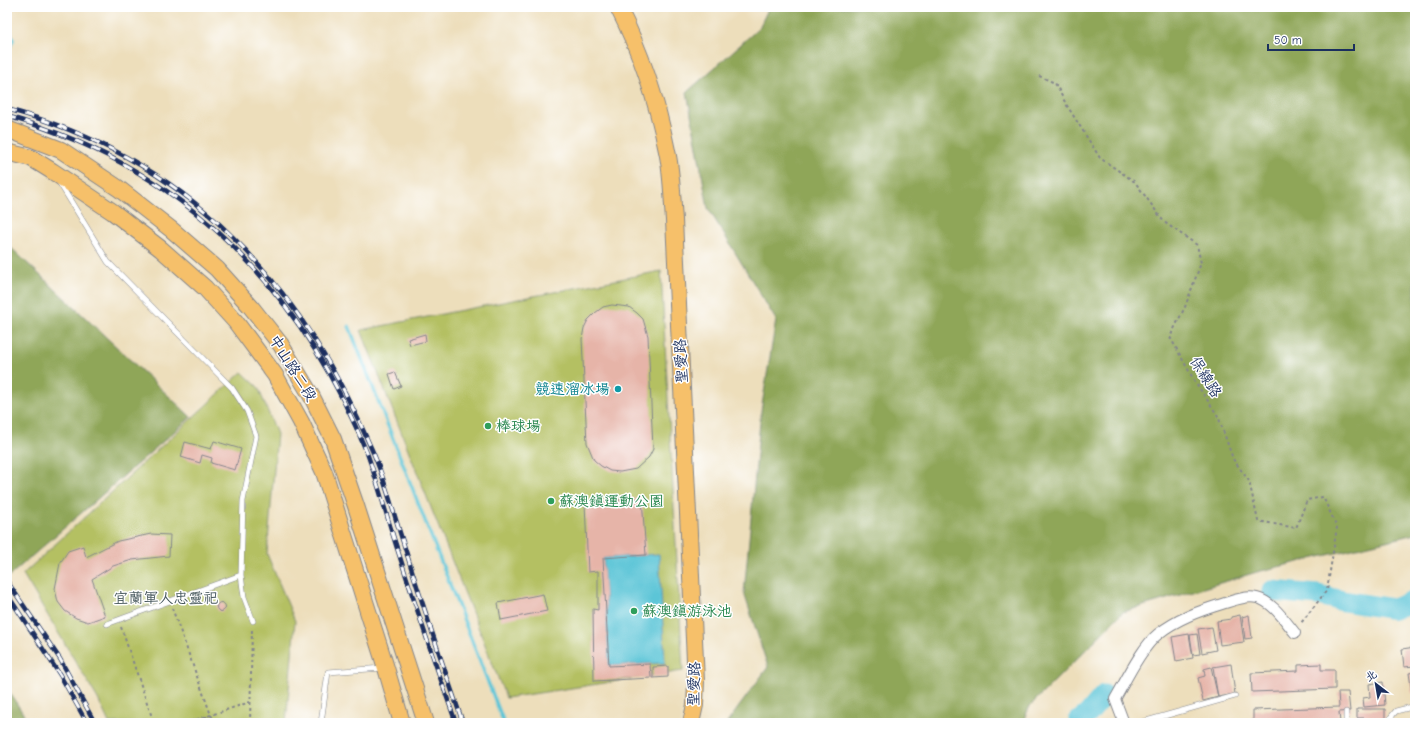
<svg xmlns="http://www.w3.org/2000/svg" width="1422" height="730" font-family="'Comic Neue','LXGW WenKai TC',sans-serif">
<style>
.green{fill:#b4c062;stroke:#687860}
.forest{fill:#8fa658;stroke:#556a5b}
.water{fill:#5cc5d7;stroke:#3c7a9a}
.lines{fill:none;stroke-linecap:round;stroke-linejoin:round}
.stream{stroke:#5cc5d7;stroke-width:3.5}
.river{stroke:#5cc5d7;stroke-width:21}
.building{fill:#e6b4a8}
.service-casing{stroke:#84868c;stroke-width:6}
.minor-casing{stroke:#84868c;stroke-width:12}
.primary-casing{stroke:#84868c;stroke-width:18}
.path{stroke:#84868c;stroke-width:2;stroke-dasharray:3 3;stroke-linecap:butt}
.service{stroke:#fff;stroke-width:5}
.minor{stroke:#fff;stroke-width:10}
.primary{stroke:#f6c06b;stroke-width:16}
.rail-casing{stroke:#1b2f5e;stroke-width:4.5}
.rail{stroke:#fff;stroke-width:3;stroke-dasharray:9;stroke-linecap:butt}
.culture-dot{fill:#0f9aa8;stroke:#fff;stroke-width:1.5}
.leisure-dot{fill:#2e9e5b;stroke:#fff;stroke-width:1.5}
.labels{text-anchor:middle;stroke-width:3;stroke-linejoin:round;paint-order:stroke}
.street-label{font-size:15px;fill:#1b2f5e;stroke:#fff}
.culture-label{font-size:15px;fill:#0d838f;stroke:#fff;text-anchor:end}
.leisure-label{font-size:15px;fill:#27864d;stroke:#fff;text-anchor:start}
.park-label{font-size:15px;fill:#495a5f;stroke:#fff}
</style>
<rect width="100%" height="100%" fill="#fff"/>
<filter id="ink" filterUnits="userSpaceOnUse"><feTurbulence type="fractalNoise" baseFrequency=".025" numOctaves="2"/><feDisplacementMap in="SourceGraphic" scale="8" xChannelSelector="R" yChannelSelector="G"/><feConvolveMatrix kernelMatrix="1 2 1 2 8 2 1 2 1" color-interpolation-filters="sRGB"/></filter>
<filter id="wash" filterUnits="userSpaceOnUse"><feTurbulence type="fractalNoise" baseFrequency=".012" numOctaves="4" result="noise"/><feDisplacementMap in="SourceGraphic" scale="16" xChannelSelector="R" yChannelSelector="G"/><feGaussianBlur stdDeviation="0.9" result="paint"/><feColorMatrix in="noise" values="0 0 0 0 0 0 0 0 0 0 0 0 0 0 0 0 0 1.4 0 .05"/><feComposite in="paint" operator="in"/></filter>
<g filter="url(#wash)">
<rect width="100%" height="100%" fill="#eddebb"/>
<!-- green -->
<path class="green" d="M661,271L683,671L506,698L361,330Z
M242,372L258,387L277,434L267,554L295,621L286,723H109L98,699L23,574Z"/>
<!-- forest -->
<path class="forest" d="M769,7H1415V534L1257,572L1123,612L1030,706L1022,723H727L768,667L744,593L761,411L776,320L708,208L687,92L759,28Z
M7,244L191,417L7,578Z
M7,688L29,723H7Z"/>
<!-- water -->
<path class="water" d="M659,554L665,663L609,666L603,558Z"/>
<g class="lines">
<!-- stream -->
<path class="stream" d="M7,21L13,40L7,53
M349,326L504,723
M1076,723L1079,721"/>
<!-- river -->
<path class="river" d="M1272,591L1318,595L1343,601L1394,609L1415,600
M1079,723V721L1088,714L1104,695"/>
</g>
<g id="blocks">
<!-- building -->
<path class="building" d="M612,305L629,307L637,313L643,319L648,336L653,449L649,457L636,469L620,472L610,471L601,466L594,460L587,443L582,339L584,328L588,320L595,313L603,307Z
M425,334L426,341L410,345L408,339Z
M395,372L401,386L394,389L389,374Z
M214,441L241,449L235,470L211,463L212,458L202,455L200,463L181,457L185,442L211,449Z
M642,498L646,555L603,558L609,666L650,664L651,678L594,681L593,609L598,610V571L588,572L585,503Z
M151,534L170,535L169,556L132,560L113,566L92,579L105,616L88,622L76,618L65,611L58,602L55,589L60,563L68,551L83,546L86,557L118,541Z
M543,594L547,611L501,620L498,603Z
M216.5 607a4.5 4.5 0 1 1 9 0a4.5 4.5 0 1 1-9 0Z
M1240,615L1244,642L1220,645L1217,621L1231,619V617Z
M1249,615L1252,638L1245,639L1242,617Z
M1212,627L1216,650L1202,653L1198,629Z
M1189,634L1193,658L1176,661L1172,637Z
M1197,634L1200,654L1193,655L1190,635Z
M1415,647V666L1404,667L1402,649Z
M1231,664L1235,694L1218,697L1213,667Z
M1321,664V670H1335V689L1252,692L1251,673L1298,671V665Z
M668,666V677L653,678V667Z
M1211,667L1218,697L1203,701L1198,678L1205,676L1204,669Z
M1415,672V693H1412L1409,673Z
M1383,682L1385,705L1364,707L1363,698L1370,697L1369,684Z
M1338,692H1348L1350,711L1339,712L1340,723H1253V710L1339,707Z
M1357,709H1385V723H1364V718H1357Z"/>
</g>
</g>
<g filter="url(#ink)">
<use href="#blocks" fill-opacity="0" stroke="#84868c" stroke-width="1"/>
<g class="lines">
<!-- service casing -->
<g class="service-casing">
<path id="service" d="M59,182L108,262L232,388L247,411L256,436L243,501L241,575L244,597L253,621
M107,624L241,575
M321,723L328,672L383,668
M1139,723L1235,696
M1346,723V712
M1392,723L1391,717L1396,711L1412,707L1415,708"/>
</g>
<!-- minor casing -->
<g class="minor-casing">
<path id="minor" d="M1124,723L1115,699C1126,680 1142,647 1158,634C1177,619 1199,611 1222,604C1232,601 1246,595 1257,598C1273,602 1285,621 1295,633"/>
</g>
<!-- primary casing -->
<g class="primary-casing">
<path id="primary" d="M618,7C641,52 657,101 667,151C672,173 672,197 674,220L696,681L695,705L691,723
M7,129L61,150L118,188L172,230L217,269L251,307L281,345L312,397L333,439L356,506L426,723
M7,152L31,158L52,171L113,212L161,249L205,288L235,321L275,375L301,422L324,472L386,668L402,723"/>
</g>
<!-- path -->
<path class="path" d="M1039,76L1055,83L1066,104L1100,158L1135,182L1164,222L1197,245L1201,263L1185,307L1170,337L1194,380L1218,416L1233,459L1249,481L1258,521L1296,528L1307,500L1323,497L1337,527L1327,590L1301,623
M172,608L211,715L185,723
M121,627L154,723
M206,716L207,723
M215,723L211,715L250,702
M250,723L252,628"/>
<!-- service -->
<use href="#service" class="service"/>
<!-- minor -->
<use href="#minor" class="minor"/>
<!-- primary -->
<use href="#primary" class="primary"/>
<!-- rail casing -->
<g class="rail-casing">
<path id="rail" d="M7,109C188,158 300,281 372,450C385,479 393,512 403,542C422,603 442,663 463,723
M7,116C183,167 299,286 367,453C378,483 386,514 396,545C415,604 435,664 456,723
M7,581L60,659L95,723
M7,594L60,675L87,723"/>
</g>
<!-- rail -->
<use href="#rail" class="rail"/>
</g>
</g>
<!-- markers -->
<circle class="culture-dot" cx="618" cy="389" r="4"/>
<g class="leisure-dot">
<circle cx="488" cy="426" r="4"/>
<circle cx="551" cy="501" r="4"/>
<circle cx="634" cy="611" r="4"/>
</g>
<g class="labels">
<!-- street labels -->
<g class="street-label">
<text transform="translate(681 361) rotate(-93)" y="5">聖愛路</text>
<text transform="translate(293 368) rotate(58)" y="5">中山路二段</text>
<text transform="translate(1206 377) rotate(58)" y="5">保線路</text>
<text transform="translate(694 684) rotate(-89)" y="5">聖愛路</text>
</g>
<!-- culture labels -->
<g class="culture-label">
<text x="610" y="394">競速溜冰場</text>
</g>
<!-- leisure labels -->
<g class="leisure-label">
<text x="496" y="431">棒球場</text>
<text x="559" y="506">蘇澳鎮運動公園</text>
<text x="642" y="616">蘇澳鎮游泳池</text>
</g>
<!-- park labels -->
<g class="park-label">
<text x="166" y="603">宜蘭軍人忠靈祀</text>
</g>
</g>
<!-- margin -->
<rect width="1422" height="730" fill="none" stroke="#fff" stroke-width="24"/>
<!-- north arrow -->
<g transform="translate(1376 684) rotate(329)" stroke="#ffffff" stroke-width="3" paint-order="stroke">
<path d="M0-3L7 15L0 10L-7 15Z" fill="#1b2f5e"/>
<text y="-6" font-size="11" font-weight="bold" text-anchor="middle" fill="#1b2f5e">北</text>
</g>
<!-- scale -->
<path d="M1268 44v6h86v-6" fill="none" stroke="#1b2f5e" stroke-width="2"/>
<text x="1274" y="44" font-size="12" fill="#1b2f5e" stroke="#ffffff" stroke-width="3" paint-order="stroke">50 m</text>
</svg>
